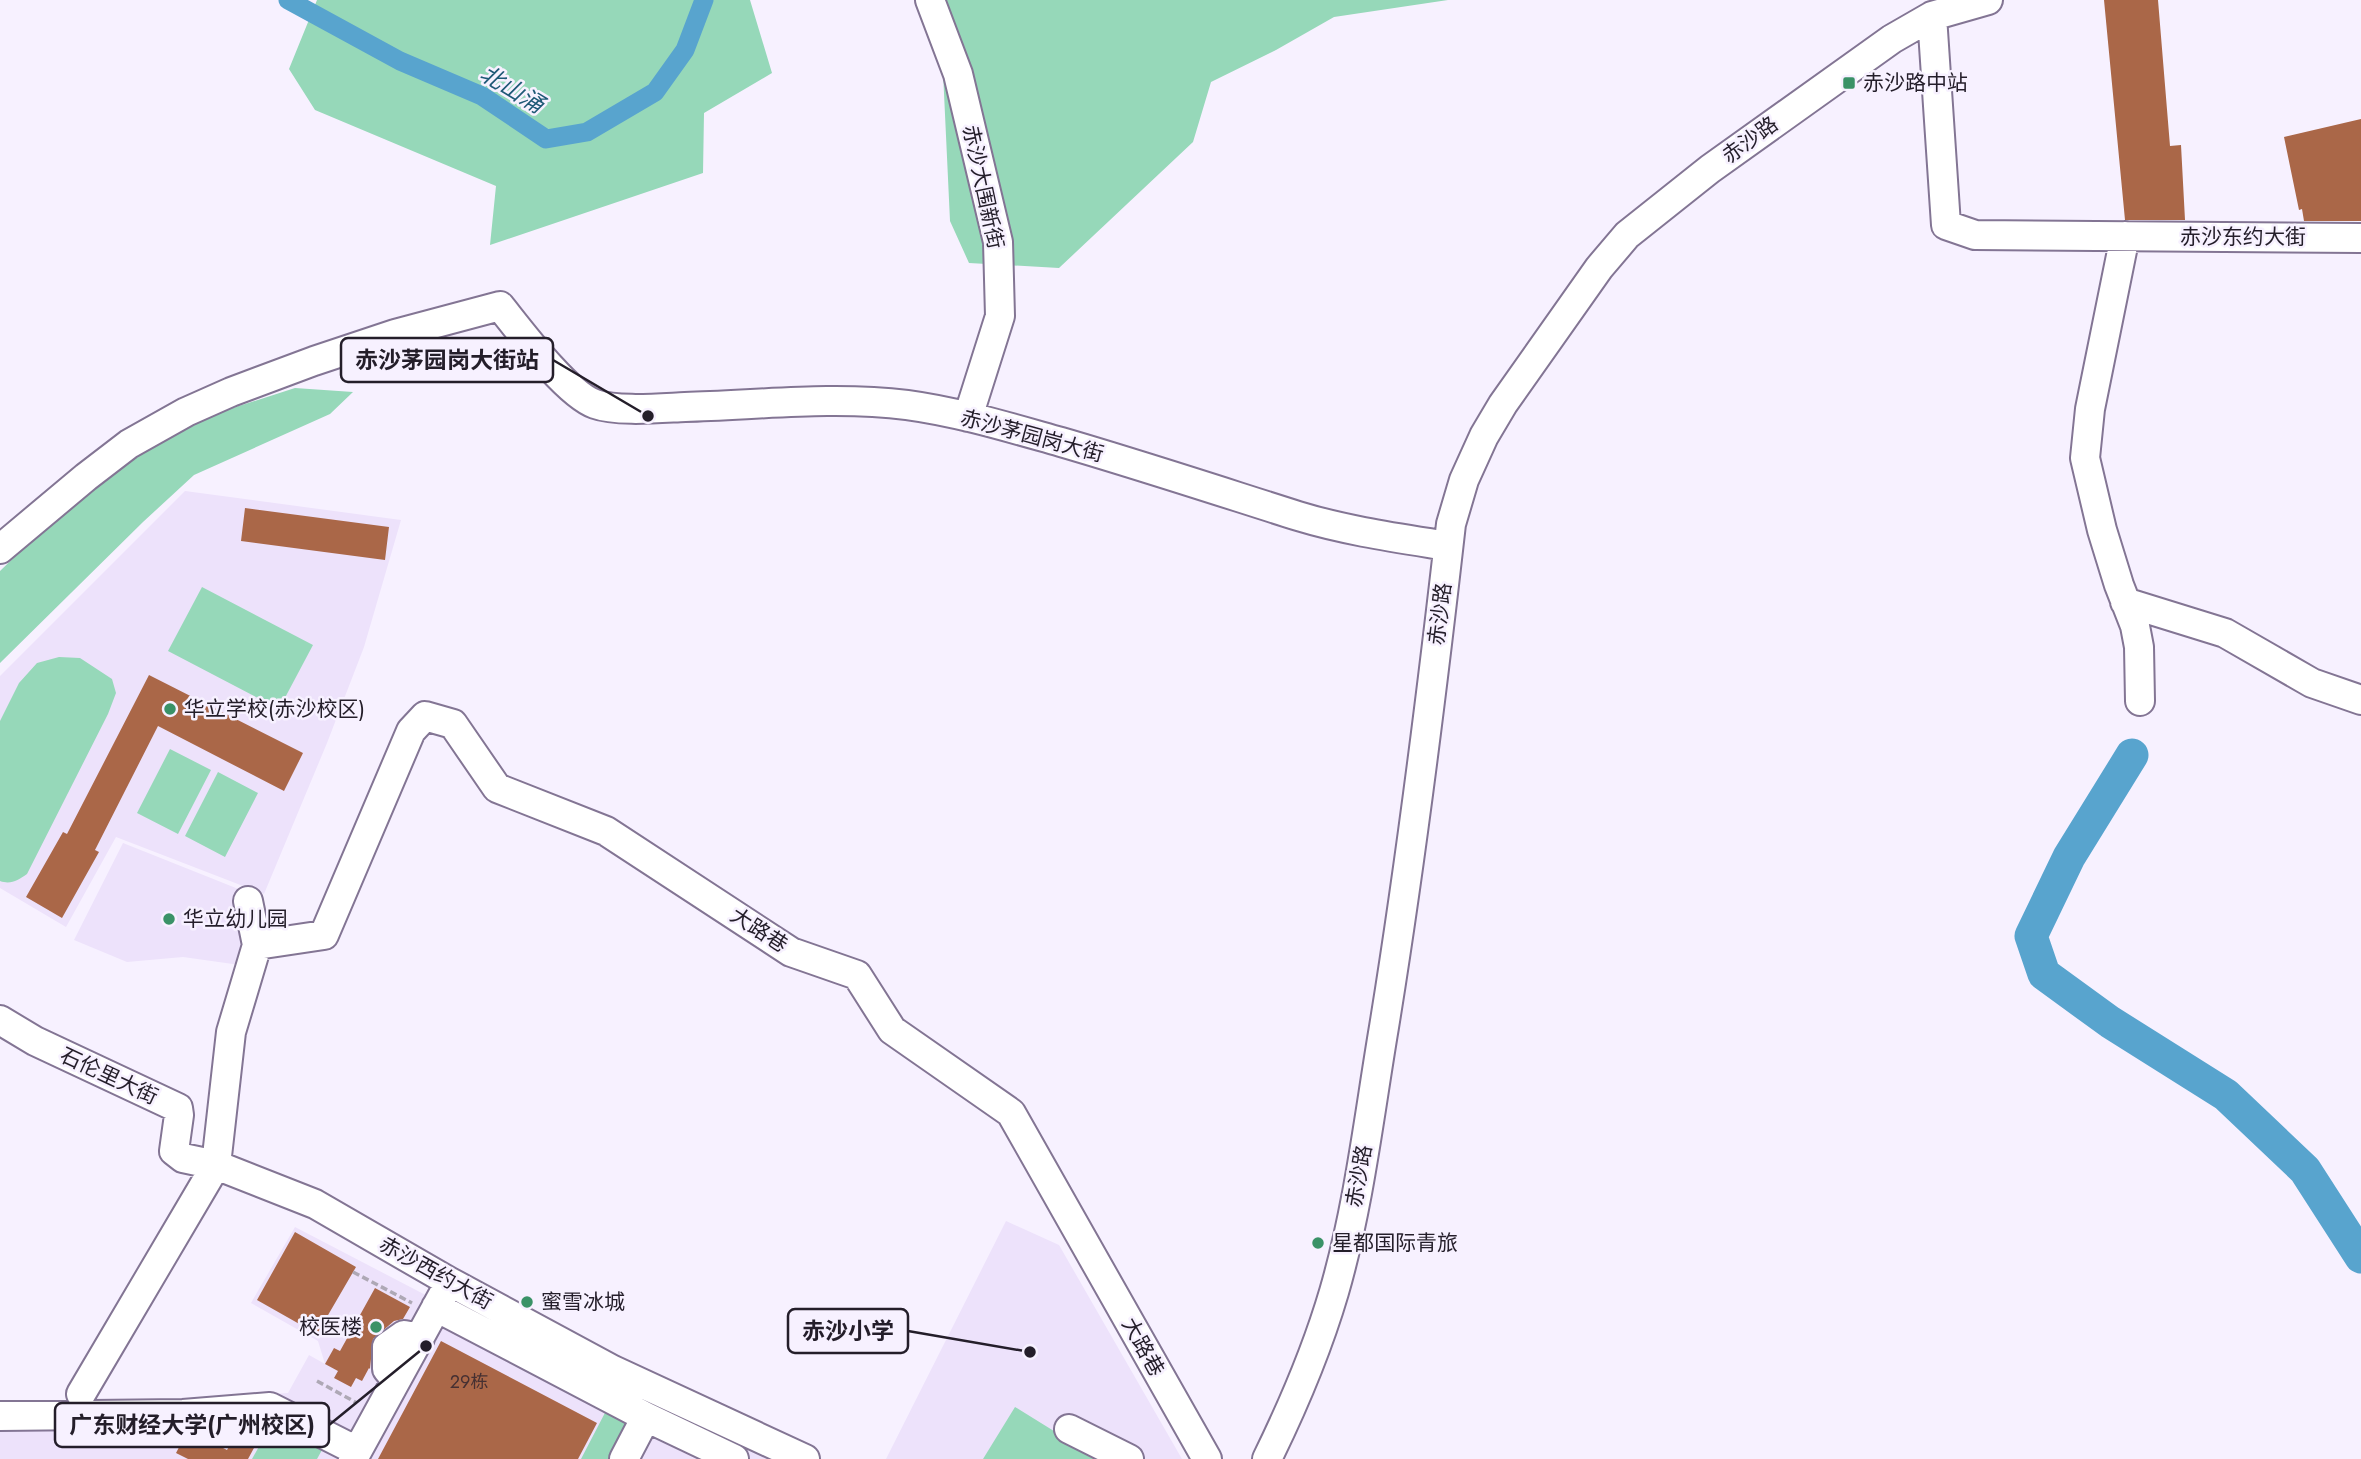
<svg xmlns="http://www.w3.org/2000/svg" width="2361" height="1459" font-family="Jost,'Noto Sans SC',sans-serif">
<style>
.built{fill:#ede2fb}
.green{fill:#96d8b9}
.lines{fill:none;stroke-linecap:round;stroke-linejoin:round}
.canal{stroke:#58a4ce;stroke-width:19}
.river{stroke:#58a4ce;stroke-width:33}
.building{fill:#aa6748}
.minor-casing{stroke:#837594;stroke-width:32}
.path{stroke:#aea8b5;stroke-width:3.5;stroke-dasharray:7 3.5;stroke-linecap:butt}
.minor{stroke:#fff;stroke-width:28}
.poi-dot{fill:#3a9267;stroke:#f7f1ff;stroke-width:2.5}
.labels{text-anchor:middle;stroke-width:5;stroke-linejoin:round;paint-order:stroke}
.number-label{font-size:18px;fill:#463032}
.poi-label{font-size:21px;fill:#241e2a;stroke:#f7f1ff;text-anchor:start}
.street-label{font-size:21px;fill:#241e2a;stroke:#f7f1ff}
.water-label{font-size:23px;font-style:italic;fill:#1e5976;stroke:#f7f1ff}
.leader{fill:none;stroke:#241e2a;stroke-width:2.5}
.callout-dot{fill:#241e2a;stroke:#f7f1ff;stroke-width:2.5}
.callout{fill:#f7f1ff;stroke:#241e2a;stroke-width:2.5}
.callout-label{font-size:23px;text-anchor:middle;font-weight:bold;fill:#241e2a}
</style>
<rect width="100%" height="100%" fill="#f7f1ff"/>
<!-- built -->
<path class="built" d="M185,491L401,520L364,647L327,743L264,894L116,837L66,927L0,888V676Z
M123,843L261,898L240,965L183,957L127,962L74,940Z
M1006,1221L1059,1245L1182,1459H886Z
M295,1227L439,1302L770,1459H0V1408L79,1406L288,1393L309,1355L325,1364L318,1341L251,1303Z"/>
<!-- green -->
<path class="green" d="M317,0H750L772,73L704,113L703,173L490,245L496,186L315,110L289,69Z
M937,0H1448L1334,17L1276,50L1211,82L1193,142L1059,268L969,263L950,221L940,8Z
M295,388L353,392L330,414L194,475L143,522L0,663V571L32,540L164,434L192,421Z
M202,587L313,645L279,709L168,651Z
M59,657L80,658L112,679L116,693L108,714L27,874C18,880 11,885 0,881V721L19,683L37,663Z
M170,749L211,770L178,834L137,813Z
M218,772L258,793L225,857L185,836Z
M608,1407L638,1422L618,1459H581Z
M1015,1407L1099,1459H983Z
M272,1423L322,1450L317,1459H252Z"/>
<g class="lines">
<!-- canal -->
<path class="canal" d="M288,0L400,61L482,96L546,139L587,132L655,92L685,50L704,0"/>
<!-- river -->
<path class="river" d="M2132,755L2069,857L2031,936L2044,974L2110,1022L2226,1095L2305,1170L2361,1257"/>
</g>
<!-- building -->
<path class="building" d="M2104,0H2158L2170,146L2181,145L2185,220H2125Z
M2361,119V221H2304L2302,209L2299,210L2284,137Z
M245,508L389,527L385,560L241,541Z
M149,675L303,753L284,791L158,726L95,850L99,852L62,918L26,897L63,832L67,834Z
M295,1232L356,1267L317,1334L257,1300Z
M375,1288L410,1307L403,1319L394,1321L373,1339L370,1369L369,1368L362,1381L356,1378L351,1387L334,1378L338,1371L325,1364L334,1348L340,1351Z
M441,1341L597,1423L578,1459H378Z
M267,1424L248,1459H188L176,1453L188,1430L227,1450L240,1426Z"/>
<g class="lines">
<!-- minor casing -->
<g class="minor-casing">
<path id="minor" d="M930,0L958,74L998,242L1000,316L968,417
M1932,16L1946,225L1975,235L2361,238
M2125,236L2090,409L2085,458L2102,530L2119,585L2135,626L2139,647L2140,701
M0,549L86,477L129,444L186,412L231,392L314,361L395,334L500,306C520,331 567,394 595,404C617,412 661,408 685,407C758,405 834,396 907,405C959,412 1011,428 1061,442C1140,465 1219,491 1298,516C1347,531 1398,538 1448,546
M2125,602L2225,633L2312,683L2361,700
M257,945L324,935L411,731L425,716L453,724L497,788L606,831L791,952L857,975L892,1030L1011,1113L1207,1459
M0,1020L35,1041L178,1108L179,1115L174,1151L183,1158L216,1165L315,1204L450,1282L613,1370L805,1459
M436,1307L646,1417L624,1459
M396,1380L387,1369V1347L404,1335L420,1338
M81,1394L216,1165L231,1032L257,945L248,901
M0,1416L183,1414L270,1407L357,1451
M646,1417L734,1459
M1069,1429L1129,1459
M353,1459L444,1293
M1267,1459C1293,1406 1317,1350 1334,1292C1359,1206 1369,1116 1384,1027C1411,861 1432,692 1451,524L1464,480L1484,436L1503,404L1599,268L1627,235L1710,169L1892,39L1932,16L1988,0"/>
</g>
<!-- path -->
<path class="path" d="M353,1272L412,1303
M317,1381L357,1403"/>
<!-- minor -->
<use href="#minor" class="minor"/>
</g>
<!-- markers -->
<g class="poi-dot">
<rect x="1842" y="76" width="14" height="14" rx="3.5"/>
<circle cx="170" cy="709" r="7"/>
<circle cx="169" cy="919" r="7"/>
<circle cx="1318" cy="1243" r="7"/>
<circle cx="527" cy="1302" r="7"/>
<circle cx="376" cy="1327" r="7"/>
</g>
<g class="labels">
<!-- number labels -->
<g class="number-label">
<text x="469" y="1388">29栋</text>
</g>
<!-- poi labels -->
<g class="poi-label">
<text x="1863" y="90">赤沙路中站</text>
<text x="184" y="716">华立学校(赤沙校区)</text>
<text x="183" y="926">华立幼儿园</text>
<text x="1332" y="1250">星都国际青旅</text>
<text x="541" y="1309">蜜雪冰城</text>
<text x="362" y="1334" text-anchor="end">校医楼</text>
</g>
<!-- street labels -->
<g class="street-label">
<text transform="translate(1750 140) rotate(-36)" y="7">赤沙路</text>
<text transform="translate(983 187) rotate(78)" y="7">赤沙大围新街</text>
<text x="2243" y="244">赤沙东约大街</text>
<text transform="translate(1032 436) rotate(15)" y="7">赤沙茅园岗大街</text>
<text transform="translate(1440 614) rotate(-83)" y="7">赤沙路</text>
<text transform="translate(759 930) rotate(33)" y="7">大路巷</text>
<text transform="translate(109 1076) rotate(25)" y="7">石伦里大街</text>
<text transform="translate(1359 1176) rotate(-80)" y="7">赤沙路</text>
<text transform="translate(436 1273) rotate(29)" y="7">赤沙西约大街</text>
<text transform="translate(1143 1347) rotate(61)" y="7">大路巷</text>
</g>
<!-- water labels -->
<g class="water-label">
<text transform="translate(512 89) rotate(31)" y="8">北山涌</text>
</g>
</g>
<!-- callouts -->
<path class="leader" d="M648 416L553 360M1030 1352L908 1331M426 1346L329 1425"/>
<g class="callout-dot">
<circle cx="648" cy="416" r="7"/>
<circle cx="1030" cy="1352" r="7"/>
<circle cx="426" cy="1346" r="7"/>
</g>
<g class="callout">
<rect x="341" y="338" width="212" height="44" rx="7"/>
<rect x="788" y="1309" width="120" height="44" rx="7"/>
<rect x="55" y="1403" width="274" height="44" rx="7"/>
</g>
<g class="callout-label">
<text x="447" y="368">赤沙茅园岗大街站</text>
<text x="848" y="1339">赤沙小学</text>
<text x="192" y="1433">广东财经大学(广州校区)</text>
</g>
</svg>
